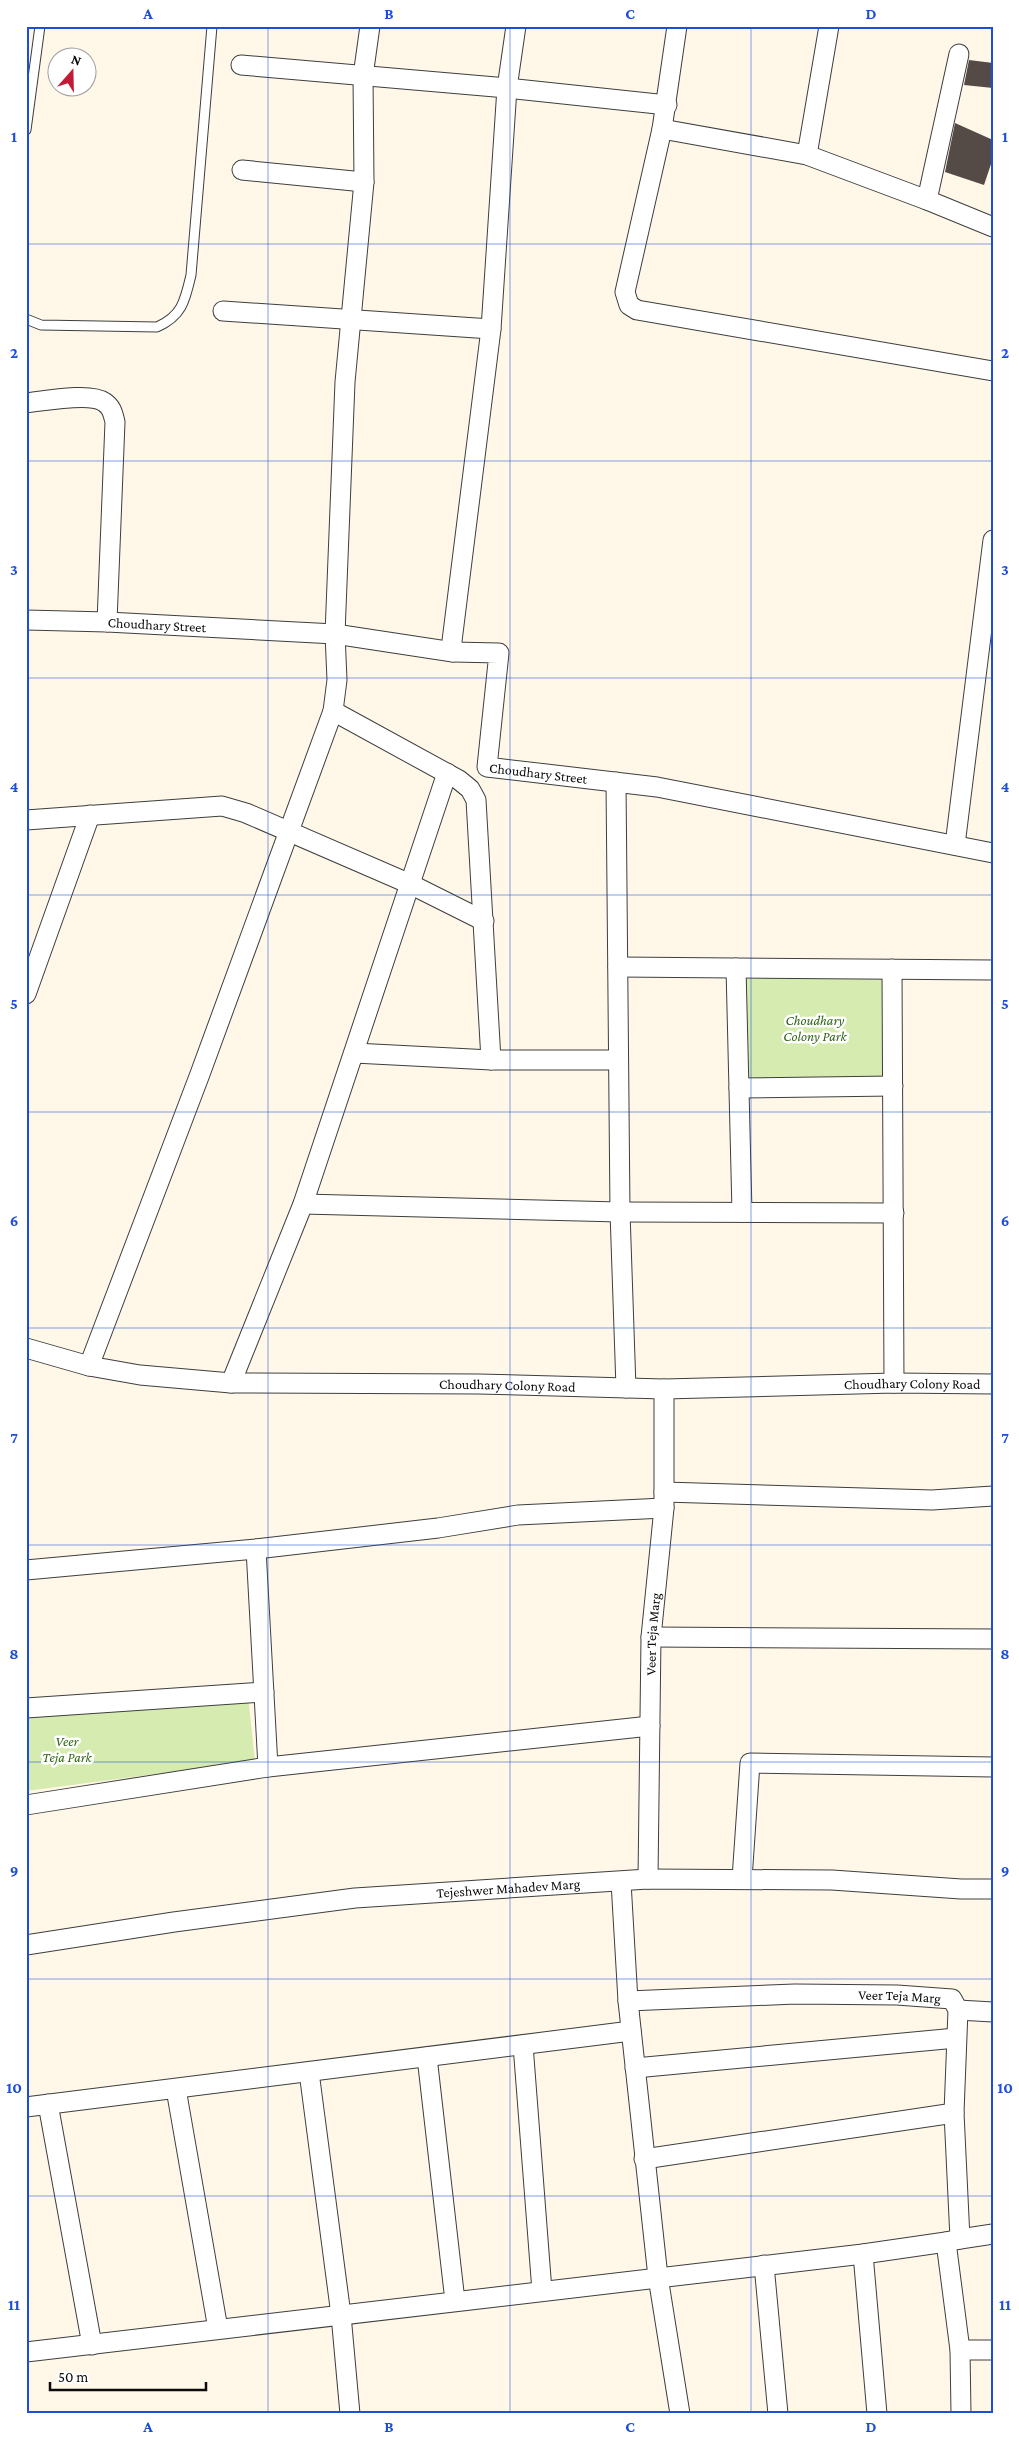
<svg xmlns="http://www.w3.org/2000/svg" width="1019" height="2440" font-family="'Crimson Pro',serif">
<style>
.green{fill:#d6ebb0}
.building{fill:#544a46}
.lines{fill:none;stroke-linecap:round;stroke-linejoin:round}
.service-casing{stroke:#3e3e3e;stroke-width:11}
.minor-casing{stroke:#3e3e3e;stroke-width:21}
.service{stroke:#fff;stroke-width:9}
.minor{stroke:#fff;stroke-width:19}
.grid{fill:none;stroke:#1d4ed8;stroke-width:1;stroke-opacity:0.55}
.labels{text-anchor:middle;stroke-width:5;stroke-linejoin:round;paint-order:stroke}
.street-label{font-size:14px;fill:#0b0b0b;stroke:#fff}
.park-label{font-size:14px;font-style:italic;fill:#326518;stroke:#fff}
.neatline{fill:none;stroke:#1d4ed8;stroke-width:2}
.grid-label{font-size:16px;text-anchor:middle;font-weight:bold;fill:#1d4ed8}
</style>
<rect width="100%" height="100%" fill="#fff8e8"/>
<!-- green -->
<path class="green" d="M884,975L887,1081L745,1078L743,979Z
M248,1696L255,1761L26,1791V1717Z"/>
<!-- building -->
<path class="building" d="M969,60L993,63V88L964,85Z
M955,123L993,140V158L984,185L945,172Z"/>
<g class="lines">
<!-- service casing -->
<g class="service-casing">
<path id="service" d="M26,130L40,26
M26,319L41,325L157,327C182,316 185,301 191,275L212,26"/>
</g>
<!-- minor casing -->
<g class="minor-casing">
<g id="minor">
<path d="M677,26L662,129L625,292L629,305L637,310L993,371"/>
<path d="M241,65L507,88L667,105"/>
<path d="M662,129L807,155L927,200L993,227"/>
<path d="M807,155L829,26"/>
<path d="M242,170L364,182"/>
<path d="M927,200L959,54"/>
<path d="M223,311L491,329"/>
<path d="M26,403C44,401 90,392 104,402C112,407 113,414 115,422L107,622"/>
<path id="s1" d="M26,620L107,622L335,634L453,652L499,653L487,767L657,787L993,853"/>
<path d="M453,652L452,641L491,329L507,88L516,26"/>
<path d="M333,711L459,780L470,789L476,800L491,1060"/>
<path d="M616,782L620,1212L626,1388"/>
<path d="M26,820L222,806L246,813L410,884L484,921"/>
<path d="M955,845L993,540"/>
<path d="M618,967L993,970"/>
<path d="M736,968L742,1212"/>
<path d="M892,969L894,1383"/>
<path d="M26,994L90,815"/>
<path d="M354,1053L491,1060H618"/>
<path d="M739,1088L893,1086"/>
<path d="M303,1204L620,1212L894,1213"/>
<path id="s2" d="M26,1348L89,1366L140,1375L231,1383L478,1384L664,1389L894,1383L993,1384"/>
<path d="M89,1366L200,1074L333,711L337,680L335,634L345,382L364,182L363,76L370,26"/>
<path d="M231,1383L303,1204L447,773"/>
<path d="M664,1492L932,1500L993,1496"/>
<path d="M256,1549L268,1767"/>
<path d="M26,1570L256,1549L438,1528L518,1515L664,1508"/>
<path d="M651,1637L993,1639"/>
<path d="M26,1708L264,1692"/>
<path d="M26,1805L268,1767L650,1726"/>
<path id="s3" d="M648,1879L651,1637L664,1508V1389"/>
<path d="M742,1879L750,1763L993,1767"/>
<path id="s4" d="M621,1882L628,2001L795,1994L897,1995L952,1999L958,2010L954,2113L960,2239L946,2242L960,2350L961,2414"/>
<path id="s5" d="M26,1945L174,1922L355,1898L648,1879L832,1880L961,1889H993"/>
<path d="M628,2001L658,2277L680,2414"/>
<path d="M958,2010L993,2012"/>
<path d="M523,2045L542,2291"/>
<path d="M427,2057L455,2301"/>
<path d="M635,2068L956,2038"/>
<path d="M309,2072L341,2315L350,2414"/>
<path d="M176,2089L218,2329"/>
<path d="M48,2104L92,2345"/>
<path d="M26,2107L631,2031"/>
<path d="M644,2159L954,2113"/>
<path d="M960,2239L993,2234"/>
<path d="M863,2254L877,2414"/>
<path d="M764,2265L778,2414"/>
<path d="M960,2350H993"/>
<path d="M26,2352L863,2254L946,2242"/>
</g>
</g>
<!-- service -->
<use href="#service" class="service"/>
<!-- minor -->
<use href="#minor" class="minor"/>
</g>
<!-- grid -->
<path class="grid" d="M268,26V2414M510,26V2414M751,26V2414M26,244H993M26,461H993M26,678H993M26,895H993M26,1112H993M26,1328H993M26,1545H993M26,1762H993M26,1979H993M26,2196H993"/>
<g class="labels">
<!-- street labels -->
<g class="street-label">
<text dy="5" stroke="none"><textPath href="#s1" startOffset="131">Choudhary Street</textPath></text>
<text dy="5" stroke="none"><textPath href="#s1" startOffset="641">Choudhary Street</textPath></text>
<text dy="5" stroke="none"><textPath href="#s2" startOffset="890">Choudhary Colony Road</textPath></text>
<text dy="5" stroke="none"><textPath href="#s2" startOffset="485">Choudhary Colony Road</textPath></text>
<text dy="5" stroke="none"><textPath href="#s3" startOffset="245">Veer Teja Marg</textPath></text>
<text dy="5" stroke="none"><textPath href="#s5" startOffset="486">Tejeshwer Mahadev Marg</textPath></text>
<text dy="5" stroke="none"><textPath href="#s4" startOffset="391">Veer Teja Marg</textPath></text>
</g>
<!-- park labels -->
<g class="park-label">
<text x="815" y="1025">Choudhary<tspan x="815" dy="16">Colony Park</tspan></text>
<text x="67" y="1746">Veer<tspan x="67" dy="16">Teja Park</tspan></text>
</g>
</g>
<!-- border -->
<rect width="1019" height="2440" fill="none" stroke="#ffffff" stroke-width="55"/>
<!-- north arrow -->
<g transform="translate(72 72) rotate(20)"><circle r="24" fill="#ffffff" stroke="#9d9d9d"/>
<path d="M0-4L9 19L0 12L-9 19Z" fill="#c21b39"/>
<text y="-8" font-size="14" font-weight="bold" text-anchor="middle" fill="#0b0b0b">N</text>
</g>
<!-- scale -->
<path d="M50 2382v8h156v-8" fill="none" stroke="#0b0b0b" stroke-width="2.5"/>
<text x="58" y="2382" font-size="15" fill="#0b0b0b" stroke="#ffffff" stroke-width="4" paint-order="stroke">50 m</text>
<rect x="28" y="28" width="964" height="2384" class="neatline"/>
<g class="grid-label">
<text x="148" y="19">A</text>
<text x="389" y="19">B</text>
<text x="630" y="19">C</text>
<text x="871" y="19">D</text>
<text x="14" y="142">1</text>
<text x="1005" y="142">1</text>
<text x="14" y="358">2</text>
<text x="1005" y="358">2</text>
<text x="14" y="575">3</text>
<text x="1005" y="575">3</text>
<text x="14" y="792">4</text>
<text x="1005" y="792">4</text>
<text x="14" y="1009">5</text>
<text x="1005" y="1009">5</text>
<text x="14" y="1226">6</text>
<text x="1005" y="1226">6</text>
<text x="14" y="1443">7</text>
<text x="1005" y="1443">7</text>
<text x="14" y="1659">8</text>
<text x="1005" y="1659">8</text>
<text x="14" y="1876">9</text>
<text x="1005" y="1876">9</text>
<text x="14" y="2093">10</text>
<text x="1005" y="2093">10</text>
<text x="14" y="2310">11</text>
<text x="1005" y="2310">11</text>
<text x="148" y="2432">A</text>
<text x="389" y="2432">B</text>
<text x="630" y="2432">C</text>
<text x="871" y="2432">D</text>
</g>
</svg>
